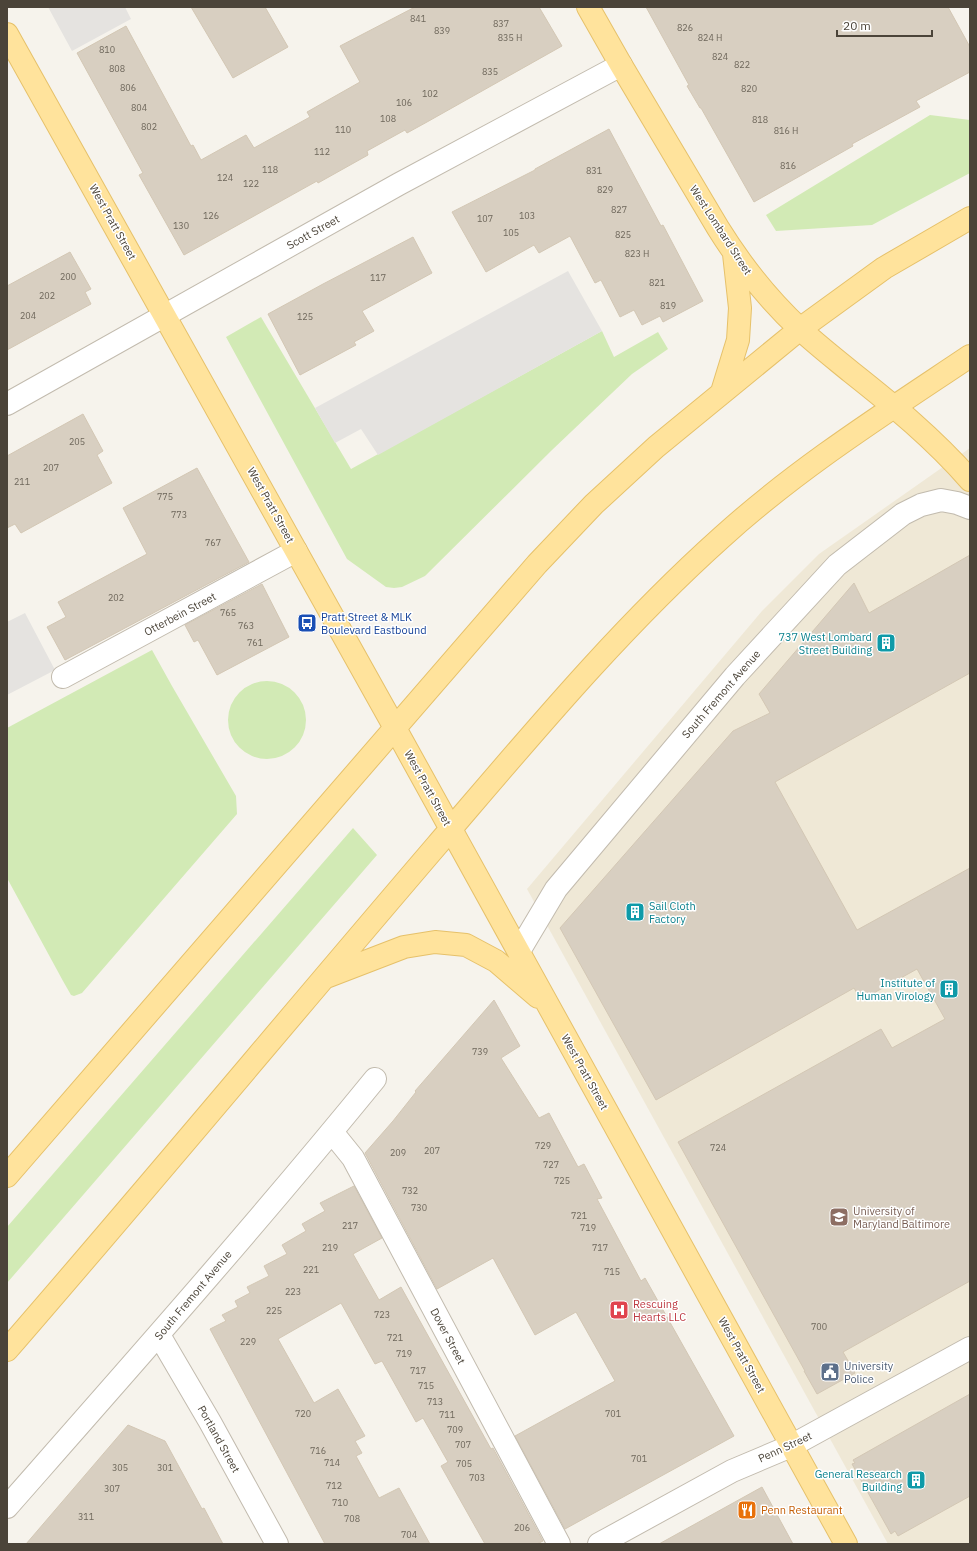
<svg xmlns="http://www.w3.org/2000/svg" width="977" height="1551" font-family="'IBM Plex Sans',sans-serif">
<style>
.education{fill:#efe8d6}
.green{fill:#d2eab5}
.parking{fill:#e5e3e0}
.building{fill:#d8cfc1;stroke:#d3c7b4}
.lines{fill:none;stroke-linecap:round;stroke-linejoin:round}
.minor-casing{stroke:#c2bbae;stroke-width:24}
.major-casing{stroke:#e6c16a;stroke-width:24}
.minor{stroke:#fff;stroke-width:22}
.major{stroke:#ffe39c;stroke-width:22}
.labels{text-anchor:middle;stroke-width:3;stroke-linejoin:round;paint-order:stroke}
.number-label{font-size:9px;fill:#6e675b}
.street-label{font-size:11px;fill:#4b4439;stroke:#fff}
.transit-label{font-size:11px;fill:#164399;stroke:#fff;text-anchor:start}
.culture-label{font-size:11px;fill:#0d838f;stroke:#fff;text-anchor:end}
.education-label{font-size:11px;fill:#785e54;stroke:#fff;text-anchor:start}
.health-label{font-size:11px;fill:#be3a42;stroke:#fff;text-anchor:start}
.service-label{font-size:11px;fill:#4e5e75;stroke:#fff;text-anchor:start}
.food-label{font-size:11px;fill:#c56008;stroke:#fff;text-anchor:start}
</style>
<rect width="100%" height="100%" fill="#f6f3ec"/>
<!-- education -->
<path class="education" d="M970,448V1544H888L527,889L762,611L819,554Z"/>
<!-- green -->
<path class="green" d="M930,115L970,120V173L872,225L776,231L766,215Z
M261,317L351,469L602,331L614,357L658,332L668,349L632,374L552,450L425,576L402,587L394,588L386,587L347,559L226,337Z
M152,650L172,686L236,796L237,814L82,993L74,996L71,995L63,981L7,878V728Z
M228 720a39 39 0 1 1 78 0a39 39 0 1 1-78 0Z
M353,828L377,855L7,1283V1227Z"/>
<!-- parking -->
<path class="parking" d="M48,7H125L131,19L72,51Z
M568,271L602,331L378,455L361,429L335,443L315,408Z
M25,613L55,670L7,695V622Z"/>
<!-- building -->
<path class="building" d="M191,7H265L288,47L233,78Z
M415,7H539L562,46L427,122L407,133L405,130L367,151L368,155L318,183L317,181L184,255L139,175L143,173L77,53L126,26L191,146L193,145L201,160L246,135L254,148L310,117L307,112L360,82L340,46Z
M646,7H948L970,47V72L916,101L920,107L852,144L853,146L754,202L701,108H700L687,86L689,85Z
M609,129L661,226L663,225L703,301L663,322L660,316L642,325L634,310L620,317L601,280L595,283L570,236L539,253L534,245L486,272L452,212L535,170V169Z
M413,237L432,273L362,311L374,331L354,342L356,345L300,375L268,314L323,284Z
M70,252L91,289L85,292L91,304L7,350V286Z
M83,414L103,451L97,455L112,483L21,533L15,524L7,528V456Z
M197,468L249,562L65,660L47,627L66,617L58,602L147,554L123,508Z
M970,555V673L775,782L857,930L970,868V1281L843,1352L855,1373L817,1394L804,1371H805L678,1142L881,1029L892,1048L945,1019L917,969L861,1000L854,988L656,1100L560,928L733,731L770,713L759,694L854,583L869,613Z
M262,584L289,637L217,675L198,640L194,642L185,625Z
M494,1000L520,1046L501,1058L539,1118L549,1113L578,1167L584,1164L602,1198L597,1199L641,1281L645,1278L734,1436L565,1529L515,1436L615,1381L576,1312L535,1335L493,1258L437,1289L365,1153L393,1121L416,1092L415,1091Z
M354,1186L382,1238L353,1254L379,1300L401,1287L491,1449L493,1448L543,1541L537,1544H485L441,1466L448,1462L423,1418L416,1422L382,1361L375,1364L341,1303L278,1339L314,1403L338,1389L365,1436L355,1441L362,1453L356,1456L379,1498L399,1488L430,1544H325L210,1329L226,1321L222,1315L238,1307L235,1301L250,1293L247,1287L269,1276L264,1266L287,1254L282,1245L306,1231L302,1224L325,1211L320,1203Z
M970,1394V1496L898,1536L895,1531L891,1534L852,1464L855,1463L853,1460Z
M128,1425L165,1441L202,1509L204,1508L223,1544H26Z
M762,1487L793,1544H659Z"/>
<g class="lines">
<!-- minor casing -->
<g class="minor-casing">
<path id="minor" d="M7,404L399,184L621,65
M63,677L296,551
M519,951L556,889L735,676L837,565L903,514L921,505L941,500L957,503L970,508
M332,1132L353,1158L559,1544
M159,1335L210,1422L277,1544
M7,1507C131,1366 256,1225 375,1079
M599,1544L732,1471L791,1446L970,1348"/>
</g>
<!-- major casing -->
<g class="major-casing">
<path id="major" d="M588,7L621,65L718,228C741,265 768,299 800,329C816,344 834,358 851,372C894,406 934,439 970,480
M7,34L395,728L846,1544
M722,392L738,340L740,308L734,254
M326,977L404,947L435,942L466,945L496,961L538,997
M7,1176L537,564L594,504L656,447L800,329L884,268L970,218
M7,1350C152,1183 293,1013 437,845C528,739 618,630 722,537C798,468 885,413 970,356"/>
</g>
<!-- minor -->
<use href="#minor" class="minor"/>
<!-- major -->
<use href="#major" class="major"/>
</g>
<!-- icons -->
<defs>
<g id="bus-square" transform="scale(1)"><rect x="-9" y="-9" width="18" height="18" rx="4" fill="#1a4fb4" stroke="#fff"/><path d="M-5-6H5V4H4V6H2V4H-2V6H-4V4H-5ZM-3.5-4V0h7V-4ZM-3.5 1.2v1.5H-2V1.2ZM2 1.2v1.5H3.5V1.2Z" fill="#fff"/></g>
<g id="building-square" transform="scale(1)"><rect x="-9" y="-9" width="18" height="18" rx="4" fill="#0f9aa8" stroke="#fff"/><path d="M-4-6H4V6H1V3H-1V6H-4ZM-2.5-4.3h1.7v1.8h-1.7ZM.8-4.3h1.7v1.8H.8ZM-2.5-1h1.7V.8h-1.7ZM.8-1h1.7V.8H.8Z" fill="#fff"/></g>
<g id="university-square" transform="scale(1)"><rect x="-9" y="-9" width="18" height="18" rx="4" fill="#8d6e63" stroke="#fff"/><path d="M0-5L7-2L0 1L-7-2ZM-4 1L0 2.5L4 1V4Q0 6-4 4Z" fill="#fff"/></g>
<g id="hospital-square" transform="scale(1)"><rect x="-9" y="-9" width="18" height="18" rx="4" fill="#e0444e" stroke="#fff"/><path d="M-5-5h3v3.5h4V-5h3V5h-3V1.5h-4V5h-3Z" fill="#fff"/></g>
<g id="civic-square" transform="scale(1)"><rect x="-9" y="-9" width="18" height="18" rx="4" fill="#5c6f8a" stroke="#fff"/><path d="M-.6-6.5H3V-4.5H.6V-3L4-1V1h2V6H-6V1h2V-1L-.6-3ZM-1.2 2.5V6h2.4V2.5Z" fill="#fff"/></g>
<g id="restaurant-square" transform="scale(1)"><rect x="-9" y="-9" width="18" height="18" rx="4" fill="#e8710a" stroke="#fff"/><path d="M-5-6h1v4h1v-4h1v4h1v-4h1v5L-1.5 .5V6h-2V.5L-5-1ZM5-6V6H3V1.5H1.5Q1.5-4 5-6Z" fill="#fff"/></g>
</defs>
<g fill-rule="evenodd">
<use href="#bus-square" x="307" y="623"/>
<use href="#building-square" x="886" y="643"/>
<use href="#building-square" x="635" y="912"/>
<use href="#building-square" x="949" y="989"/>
<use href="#university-square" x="839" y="1217"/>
<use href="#hospital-square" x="619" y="1310"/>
<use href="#civic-square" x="830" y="1372"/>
<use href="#building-square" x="916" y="1480"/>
<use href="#restaurant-square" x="747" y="1510"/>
</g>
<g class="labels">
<!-- number labels -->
<g class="number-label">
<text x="418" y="22">841</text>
<text x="501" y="27">837</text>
<text x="685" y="31">826</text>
<text x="442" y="34">839</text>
<text x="510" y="41">835 H</text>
<text x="710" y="41">824 H</text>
<text x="107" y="53">810</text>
<text x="720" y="60">824</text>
<text x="742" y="68">822</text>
<text x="117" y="72">808</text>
<text x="490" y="75">835</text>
<text x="128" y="91">806</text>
<text x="749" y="92">820</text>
<text x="430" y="97">102</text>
<text x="404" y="106">106</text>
<text x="139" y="111">804</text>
<text x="388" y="122">108</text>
<text x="760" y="123">818</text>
<text x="149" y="130">802</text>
<text x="343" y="133">110</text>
<text x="786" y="134">816 H</text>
<text x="322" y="155">112</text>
<text x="788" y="169">816</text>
<text x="270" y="173">118</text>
<text x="594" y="174">831</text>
<text x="225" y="181">124</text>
<text x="251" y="187">122</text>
<text x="605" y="193">829</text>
<text x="619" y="213">827</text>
<text x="211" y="219">126</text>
<text x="527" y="219">103</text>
<text x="485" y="222">107</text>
<text x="181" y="229">130</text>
<text x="511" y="236">105</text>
<text x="623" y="238">825</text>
<text x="637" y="257">823 H</text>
<text x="68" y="280">200</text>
<text x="378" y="281">117</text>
<text x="657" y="286">821</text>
<text x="47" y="299">202</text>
<text x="668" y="309">819</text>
<text x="28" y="319">204</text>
<text x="305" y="320">125</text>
<text x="77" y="445">205</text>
<text x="51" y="471">207</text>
<text x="22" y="485">211</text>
<text x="165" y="500">775</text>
<text x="179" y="518">773</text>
<text x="213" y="546">767</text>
<text x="116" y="601">202</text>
<text x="228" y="616">765</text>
<text x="246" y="629">763</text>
<text x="255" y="646">761</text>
<text x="480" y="1055">739</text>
<text x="543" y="1149">729</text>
<text x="718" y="1151">724</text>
<text x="432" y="1154">207</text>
<text x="398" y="1156">209</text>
<text x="551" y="1168">727</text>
<text x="562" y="1184">725</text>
<text x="410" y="1194">732</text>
<text x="419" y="1211">730</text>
<text x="579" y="1219">721</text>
<text x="350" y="1229">217</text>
<text x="588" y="1231">719</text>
<text x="330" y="1251">219</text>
<text x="600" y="1251">717</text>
<text x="311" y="1273">221</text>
<text x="612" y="1275">715</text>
<text x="293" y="1295">223</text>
<text x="274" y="1314">225</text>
<text x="382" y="1318">723</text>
<text x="819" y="1330">700</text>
<text x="395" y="1341">721</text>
<text x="248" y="1345">229</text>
<text x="404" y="1357">719</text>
<text x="418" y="1374">717</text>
<text x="426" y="1389">715</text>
<text x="435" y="1405">713</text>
<text x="303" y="1417">720</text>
<text x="613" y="1417">701</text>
<text x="447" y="1418">711</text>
<text x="455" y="1433">709</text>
<text x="463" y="1448">707</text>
<text x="318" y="1454">716</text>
<text x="639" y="1462">701</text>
<text x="332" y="1466">714</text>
<text x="464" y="1467">705</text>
<text x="120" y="1471">305</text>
<text x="165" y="1471">301</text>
<text x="477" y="1481">703</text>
<text x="334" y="1489">712</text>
<text x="112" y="1492">307</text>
<text x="340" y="1506">710</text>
<text x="86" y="1520">311</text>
<text x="352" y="1522">708</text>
<text x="522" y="1531">206</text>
<text x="409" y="1538">704</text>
</g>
<!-- street labels -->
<g class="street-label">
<text transform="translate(113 222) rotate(61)" y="4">West Pratt Street</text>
<text transform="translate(721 230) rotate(57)" y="4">West Lombard Street</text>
<text transform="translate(313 232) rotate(-29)" y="4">Scott Street</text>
<text transform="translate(271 505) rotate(61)" y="4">West Pratt Street</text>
<text transform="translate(180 614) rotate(-28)" y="4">Otterbein Street</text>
<text transform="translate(721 694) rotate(-49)" y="4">South Fremont Avenue</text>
<text transform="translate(428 788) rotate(61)" y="4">West Pratt Street</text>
<text transform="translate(585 1072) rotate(61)" y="4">West Pratt Street</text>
<text transform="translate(193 1295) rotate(-50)" y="4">South Fremont Avenue</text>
<text transform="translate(448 1336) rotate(62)" y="4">Dover Street</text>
<text transform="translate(742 1355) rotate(61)" y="4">West Pratt Street</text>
<text transform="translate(219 1439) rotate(61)" y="4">Portland Street</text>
<text transform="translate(785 1447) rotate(-25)" y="4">Penn Street</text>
</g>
<!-- transit labels -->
<g class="transit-label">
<text x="321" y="621">Pratt Street &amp; MLK<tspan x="321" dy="13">Boulevard Eastbound</tspan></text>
</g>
<!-- culture labels -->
<g class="culture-label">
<text x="872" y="641">737 West Lombard<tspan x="872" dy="13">Street Building</tspan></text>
<text x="649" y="910" text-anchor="start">Sail Cloth<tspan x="649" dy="13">Factory</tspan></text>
<text x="935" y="987">Institute of<tspan x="935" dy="13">Human Virology</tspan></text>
<text x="902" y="1478">General Research<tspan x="902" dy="13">Building</tspan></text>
</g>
<!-- education labels -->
<g class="education-label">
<text x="853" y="1215">University of<tspan x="853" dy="13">Maryland Baltimore</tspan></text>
</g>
<!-- health labels -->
<g class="health-label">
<text x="633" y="1308">Rescuing<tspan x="633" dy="13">Hearts LLC</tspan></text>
</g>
<!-- service labels -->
<g class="service-label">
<text x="844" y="1370">University<tspan x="844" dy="13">Police</tspan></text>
</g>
<!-- food labels -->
<g class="food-label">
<text x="761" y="1514">Penn Restaurant</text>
</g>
</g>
<!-- border -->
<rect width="977" height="1551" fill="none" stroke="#4b4439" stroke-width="16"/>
<!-- scale -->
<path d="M837 30v6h95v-6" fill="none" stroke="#4b4439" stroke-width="2"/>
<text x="843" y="30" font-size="12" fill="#4b4439" stroke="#ffffff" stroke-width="3" paint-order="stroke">20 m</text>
</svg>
